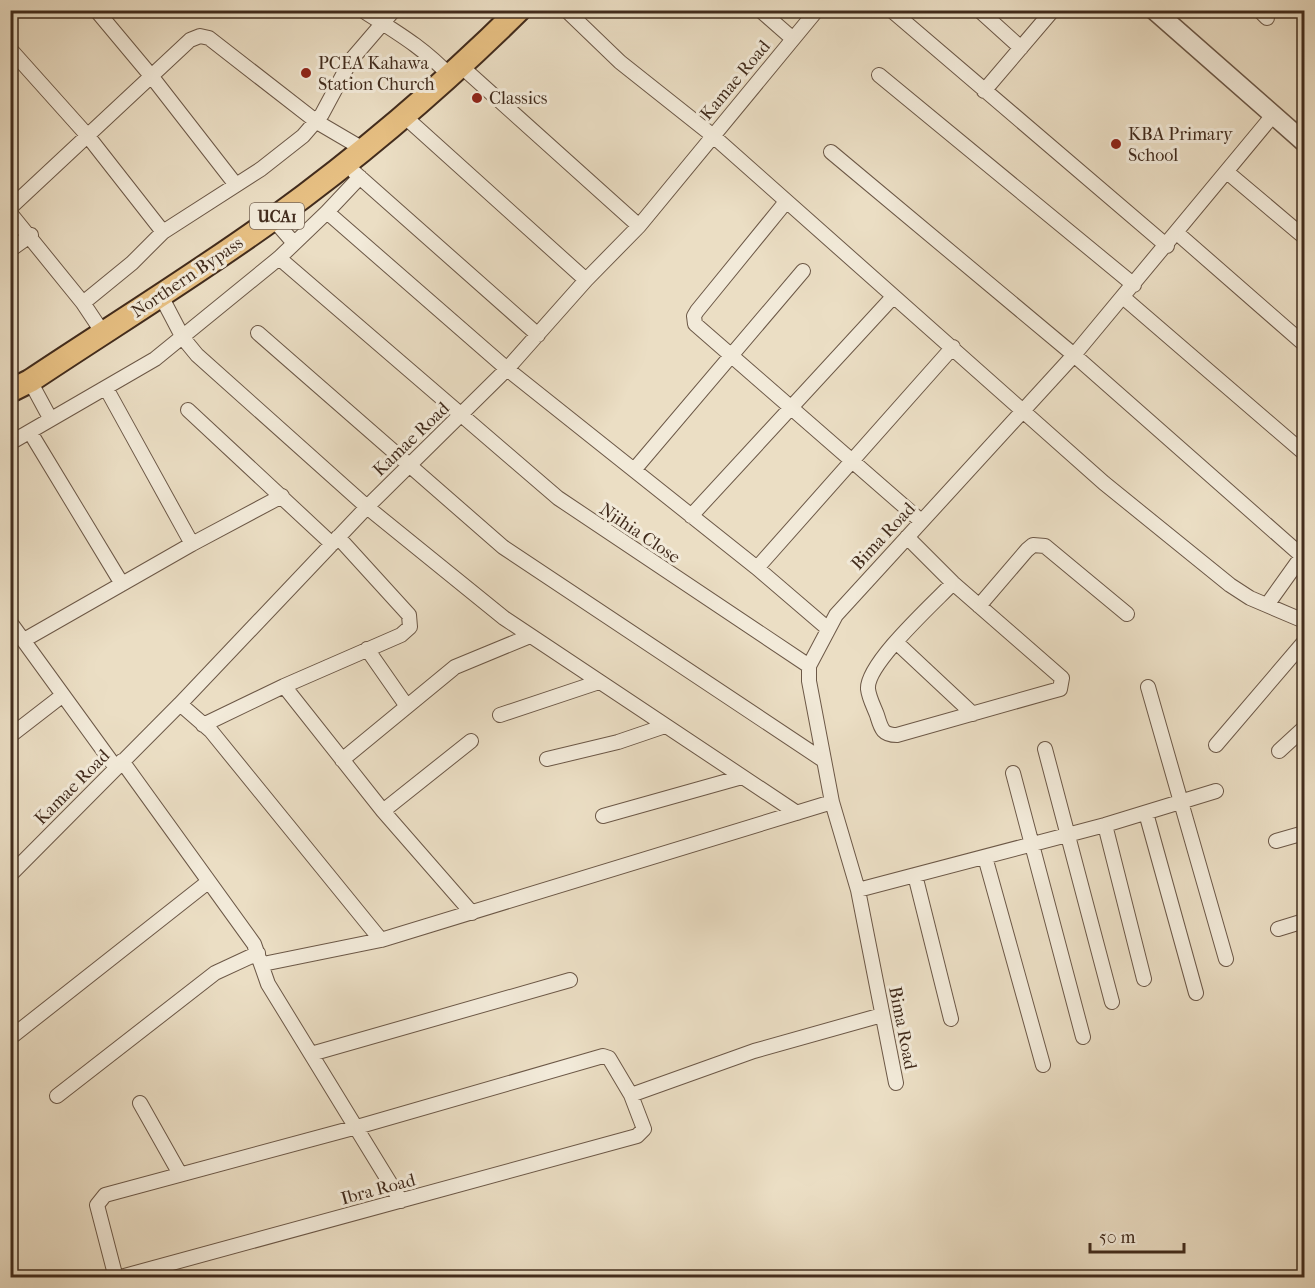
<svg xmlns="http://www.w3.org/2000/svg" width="1315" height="1288" font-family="'IM FELL French Canon',serif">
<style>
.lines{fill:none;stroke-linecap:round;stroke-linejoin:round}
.minor-casing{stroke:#6c5847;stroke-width:16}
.tertiary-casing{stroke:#6c5847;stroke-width:21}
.primary-casing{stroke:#422c1d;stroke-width:26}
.minor{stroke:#f2ead9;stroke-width:14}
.tertiary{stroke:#f2ead9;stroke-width:18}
.primary{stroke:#e6bf82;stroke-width:22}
.poi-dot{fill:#8f2418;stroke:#f2ead9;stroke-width:2}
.labels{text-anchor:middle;stroke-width:6;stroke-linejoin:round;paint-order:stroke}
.shield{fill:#f2ead9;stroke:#776555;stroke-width:1.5}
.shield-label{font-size:16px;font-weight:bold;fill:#422c1d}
.poi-label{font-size:18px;fill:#422c1d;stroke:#f2ead9;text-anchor:start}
.street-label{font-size:18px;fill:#422c1d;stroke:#f2ead9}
</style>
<rect width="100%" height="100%" fill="#ebdec4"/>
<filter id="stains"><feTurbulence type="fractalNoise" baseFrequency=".00333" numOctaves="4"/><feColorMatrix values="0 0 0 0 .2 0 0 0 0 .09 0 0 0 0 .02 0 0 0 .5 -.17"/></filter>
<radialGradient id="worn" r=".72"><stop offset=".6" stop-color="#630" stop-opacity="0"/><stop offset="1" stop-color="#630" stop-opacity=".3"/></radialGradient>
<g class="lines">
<!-- minor casing -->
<g class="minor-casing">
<path id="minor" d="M96,10L152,77L236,185
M362,10C396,32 423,47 451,77
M566,10L620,62L712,135L1104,483L1230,585L1250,598L1304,621
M760,10L793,39
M891,10L1167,246
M979,10L1021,48
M1259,10L1267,18
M10,49L87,135L163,232
M462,67L639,226
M879,75L1134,285
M984,91L1053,10
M404,116L586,280
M831,152L1074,355L1302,556L1267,605
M1227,172L1304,237
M355,173L538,335
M360,177L327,212L507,369L757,568L827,628
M785,203L697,311L694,316L695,324L921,521
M10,208L190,40L200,36L209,38L317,122L363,149
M10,213L83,303L103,333
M273,219L293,242
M1177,233L1304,344
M10,250L31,235
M279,258L558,498L809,666
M161,296L183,338L197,355L367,507L504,618L797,813
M1124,298L1304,453
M83,303L132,263L163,232L261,169L303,136L322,114L351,60L394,10
M258,333L503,547L823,760
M30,381L50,418
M106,388L192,544
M188,410L332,544
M30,432L122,584
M10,443L155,359L279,258L327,212
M634,470L803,271
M691,516L892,298
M907,537L953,583L1062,678L1060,689L1049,692L897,735C882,735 881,728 877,715C874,707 869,698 868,689C866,664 935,602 953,583
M757,568L953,347
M979,606L1027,550L1033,545L1045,546L1127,614
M10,622L116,768
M24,640L192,544L282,496
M896,642L973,714
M367,649L406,705
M284,686L383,811L472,913
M1148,687L1226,959
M180,704L211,731L381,940
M500,715L599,682
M203,725L284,686L401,635L410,627L409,615L338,537
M10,736L63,695
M1216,745L1304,642
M1045,749L1112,1002
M1279,751L1304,728
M547,759L618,742L665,726
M342,760L455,667L530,636
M122,761L254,944L268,984L401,1201
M1013,773L1083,1037
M383,811L471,741
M1146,813L1196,993
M603,816L742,777
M1105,825L1144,979
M1276,841L1304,833
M985,857L1043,1065
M10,875L180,704L367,507L507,369L586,280L639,226L817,10
M915,875L951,1019
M858,890L1105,825L1216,791
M1278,929L1304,921
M263,964L381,940L832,802
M10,1038L208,882
M311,1054L570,980
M896,1083L858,890L832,802L809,681V666L836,615L1074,355L1274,114
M631,1095L754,1051L882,1015
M57,1096L215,973L258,953
M140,1103L180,1174
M116,1278L97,1205L105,1195L357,1127L603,1056L609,1058L631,1095L644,1129L637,1136L117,1278"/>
</g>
<!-- tertiary casing -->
<g class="tertiary-casing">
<path id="tertiary" d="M1154,10L1304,142"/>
</g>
<!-- primary casing -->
<g class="primary-casing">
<path id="primary" d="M10,391L30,381C111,327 194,276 273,219C360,156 442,86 519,10"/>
</g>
<!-- minor -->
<use href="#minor" class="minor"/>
<!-- tertiary -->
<use href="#tertiary" class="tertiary"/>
<!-- primary -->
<use href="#primary" class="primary"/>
</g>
<!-- markers -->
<g class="poi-dot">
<circle cx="306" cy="73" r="6"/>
<circle cx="477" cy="98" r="6"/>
<circle cx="1116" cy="144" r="6"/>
</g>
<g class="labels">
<!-- shield labels -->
<rect class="shield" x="250" y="203" width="54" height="26" rx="4.5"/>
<g class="shield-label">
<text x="277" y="222">UCA1</text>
</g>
<!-- poi labels -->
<g class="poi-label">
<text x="318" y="69">PCEA Kahawa<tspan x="318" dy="21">Station Church</tspan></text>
<text x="489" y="104">Classics</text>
<text x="1128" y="140">KBA Primary<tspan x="1128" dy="21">School</tspan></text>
</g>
<!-- street labels -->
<g class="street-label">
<text transform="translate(735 80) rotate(-50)" y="6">Kamae Road</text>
<text transform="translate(187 277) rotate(-34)" y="6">Northern Bypass</text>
<text transform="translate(411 439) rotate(-44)" y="6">Kamae Road</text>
<text transform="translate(640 533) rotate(34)" y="6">Njihia Close</text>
<text transform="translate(883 536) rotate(-47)" y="6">Bima Road</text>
<text transform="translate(72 787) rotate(-45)" y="6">Kamae Road</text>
<text transform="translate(903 1028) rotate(79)" y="6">Bima Road</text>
<text transform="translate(378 1189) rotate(-15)" y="6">Ibra Road</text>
</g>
</g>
<!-- margin -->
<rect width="1315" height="1288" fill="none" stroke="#ebdec4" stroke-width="36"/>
<rect x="12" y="12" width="1291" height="1264" fill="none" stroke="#422c1d" stroke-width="3"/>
<rect x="18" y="18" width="1279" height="1252" fill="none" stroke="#422c1d" stroke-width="1.5"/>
<!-- scale -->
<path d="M1090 1243v9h94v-9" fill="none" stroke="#422c1d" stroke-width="3"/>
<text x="1099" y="1243" font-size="18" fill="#422c1d" stroke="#f2ead9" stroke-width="4.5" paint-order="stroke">50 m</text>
<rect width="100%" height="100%" filter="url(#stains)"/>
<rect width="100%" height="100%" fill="url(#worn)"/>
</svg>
